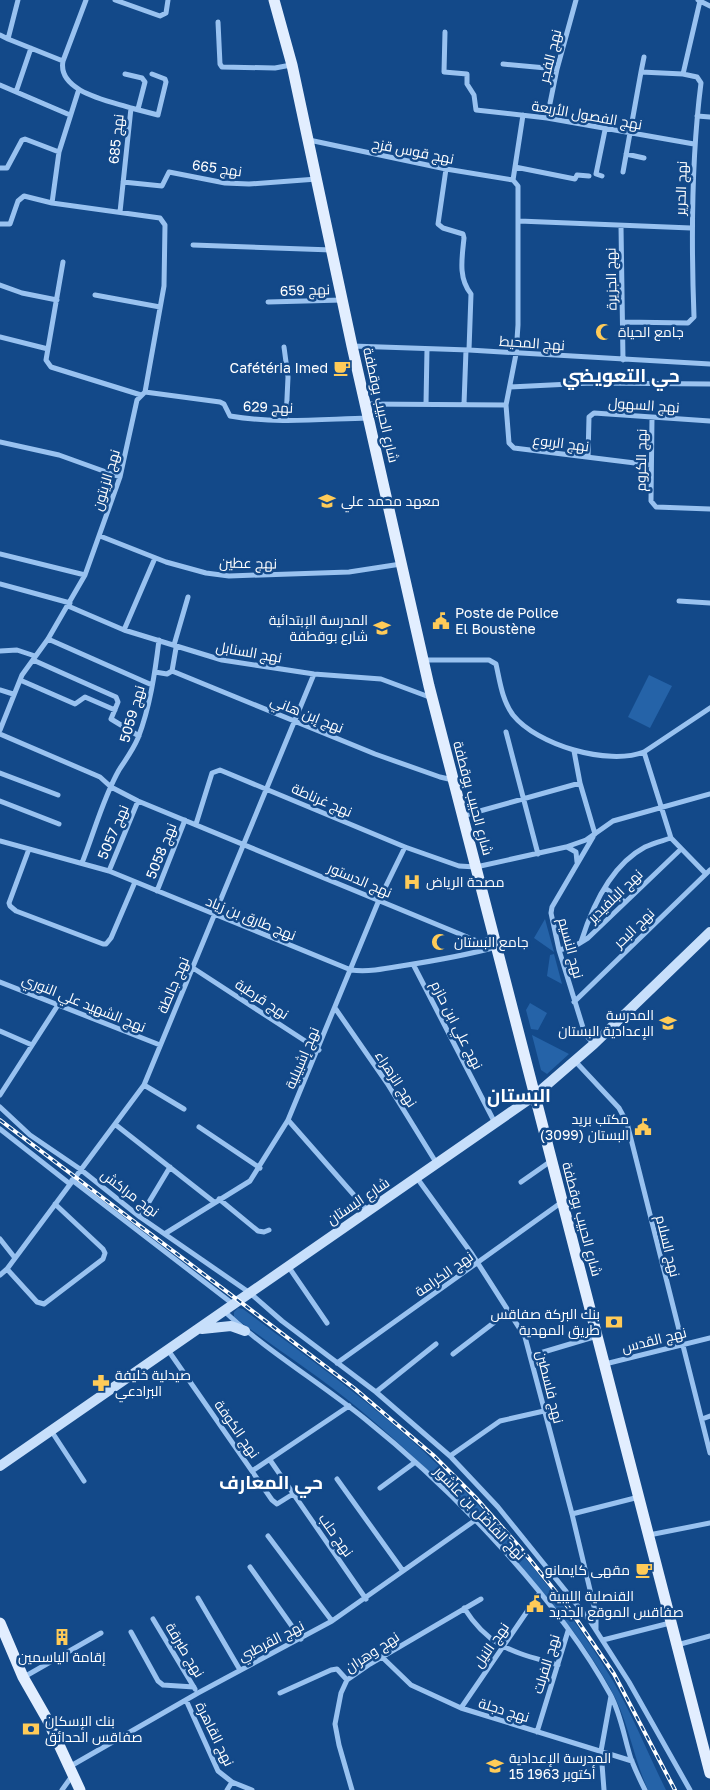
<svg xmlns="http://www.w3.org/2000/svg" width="710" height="1790" font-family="'Golos Text',Cairo,sans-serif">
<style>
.green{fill:#2563a8}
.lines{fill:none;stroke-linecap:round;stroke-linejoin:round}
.minor{stroke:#99c2f0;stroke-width:5}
.secondary{stroke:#c7dffb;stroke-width:10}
.primary{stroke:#e2eeff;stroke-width:11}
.rail-casing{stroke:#fff;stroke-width:4}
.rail{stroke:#134989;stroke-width:2;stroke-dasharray:5.5;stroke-linecap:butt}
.labels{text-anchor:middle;stroke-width:5;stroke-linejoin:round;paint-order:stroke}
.street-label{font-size:14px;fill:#fff;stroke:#134989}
.poi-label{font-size:14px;fill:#fff;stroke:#134989;text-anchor:start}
.district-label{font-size:19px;font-weight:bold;fill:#fff;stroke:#134989}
</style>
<rect width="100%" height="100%" fill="#134989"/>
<!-- green -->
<path class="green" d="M649,675L672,686L650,728L628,717Z
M545,919L554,952L534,938Z
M554,954L562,984L547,976L550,955Z
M530,1003L547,1013L538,1030L531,1029L526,1010Z
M532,1035L569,1054L547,1074L541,1070Z
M238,1308L243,1309C299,1351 357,1392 410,1439C486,1507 561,1593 613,1681C633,1716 648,1754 666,1790H648C633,1757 628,1719 610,1688C583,1639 545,1594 508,1553C461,1501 412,1453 359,1409C319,1376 275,1348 234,1317V1312Z"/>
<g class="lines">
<!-- minor -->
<path class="minor" d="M18,0L8,39L63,61C57,92 110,101 131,108L120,212
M115,0L160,16L166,13L168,0
M698,0L710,6
M218,22L220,64L222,67L275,68L291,65
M445,32L444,72L467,74V84L474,95L476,110L547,118L694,144
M0,35L8,39
M63,61L86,0
M503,64L557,69
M641,72L644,57
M125,74L142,78L145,82L138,109
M0,85L70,115
M16,92L31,48
M131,108L158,115L166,82L165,79L152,74
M523,115L513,180L518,186V325L516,354L506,405L509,443L514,448L651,465
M697,116L710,117
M547,118L557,69L576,0
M309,140L446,169L513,180
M626,154L644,158
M515,167L575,179L577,175L589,176
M0,168H7L22,140L25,139L59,152
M446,169L438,224L443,228L463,234L464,238C462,258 458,278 471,294L469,350
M623,172L641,72L683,74
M602,176L596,174L605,130
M123,182L162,186L169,172L225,183L249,184L317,179
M52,203L59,152L78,92
M519,221L691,228
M0,224H10L18,201L24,196L52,203L160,218L165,225L164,286L145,392L137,400L120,477L85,575L48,639L22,675L0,730
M621,226L623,360
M193,245L332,250
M63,262L46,360L51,367L141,395
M0,285L22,293L57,300
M95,295L160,307
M268,302L342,300
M623,322L688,323L694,317C691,238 691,161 701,83L697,77L683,74L700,1
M0,337L48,349
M352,346L469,350L710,364
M284,347L288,377L286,420
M510,387L591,383L710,384
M145,392L220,402L224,404L230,416C275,424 323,419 368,418
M365,404L506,405
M426,404L427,349
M464,404L466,350
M652,418L651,501L656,507L710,509
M0,442L59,455L120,477
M588,457L589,417L594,413L710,421
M100,536L166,562L206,573L229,576L349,572L401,564
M0,554L85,575
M0,584L70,603
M679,601L710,603
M68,606L124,630L222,660L314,674L381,679L432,698
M124,630L155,558
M48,639L152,685
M174,645L188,597
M0,651L17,650L35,656
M33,660L116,697L118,702L111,719L139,736
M423,660H489L496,664C500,682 502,700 513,715C537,745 608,766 644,752L710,708
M172,671L176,648
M155,672L167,674L172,671L375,754L440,777L453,780
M20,680L75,704L85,697L115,710
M0,690L13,694
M506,732L538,854
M0,734L100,777L111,787L138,801L472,939L480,942L495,937
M574,751L580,783L595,834
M644,752L671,838L706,874
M0,773L58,795
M0,801L59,824
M462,816L580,783
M196,824L212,773L220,770L405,847L459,866L476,867L566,847L586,840L613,821L710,794
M593,837L552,907L551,913L559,950L585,1034L594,1044
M0,841L109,871L351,970C368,972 384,969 401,966C433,961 464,956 496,947
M567,847L576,852L577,862
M29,849L9,903L10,906L16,911L103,944H106L111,938L135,882
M82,863C94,833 103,798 119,770C126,759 133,750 138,738C150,707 155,673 159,640
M109,871L138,801
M605,888L625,902
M157,891L185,820
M581,942C592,907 611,865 645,847C653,843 662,841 671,838
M559,950L575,946L588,938L681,849
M413,964L495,1123
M193,968L319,1050
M0,982L160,1045
M574,1002L710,870
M335,1008L387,1083L437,1164
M0,1031L32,1045
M575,1061L619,1108L627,1123L710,1453
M144,1085L184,1109
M0,1095L58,1005
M0,1107L30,1135L80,1169L140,1217L250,1293L282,1321L376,1392L450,1456L498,1507L590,1621L629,1682L690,1790
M288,1120L368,1211
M116,1125L214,1202
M199,1127L260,1168
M0,1129L70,1184
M417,1178L472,1254L525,1337L572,1514L596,1615V1630
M72,1180L233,1304
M521,1182L551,1161
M219,1199L258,1231L264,1232L269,1230
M140,1217L170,1167
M166,1233L250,1181L288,1120L379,900L405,847
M0,1239L15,1258
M288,1266L327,1323
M7,1269L37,1302L44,1304L103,1259L105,1253L103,1249L55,1204
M0,1275L7,1269L144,1085L314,674
M224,1311C267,1351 319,1382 365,1419C452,1489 556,1596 610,1694C621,1714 624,1737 631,1759C635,1769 640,1780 645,1790
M168,1350L272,1500L277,1504L293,1494
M453,1354L509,1311
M530,1356L597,1336
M337,1363L562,1202
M605,1364L710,1338
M376,1392L436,1344
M702,1419L710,1416
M52,1432L84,1481
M450,1456L500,1421L544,1411
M270,1460L366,1599
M252,1471L349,1406
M337,1479L403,1571
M380,1488L414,1463
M572,1514L639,1497
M649,1535L710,1523
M268,1536L332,1621
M250,1567L301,1639
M198,1598L240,1670
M464,1608C490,1649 515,1652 558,1665
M153,1619L195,1689
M131,1632L158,1681L163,1685L194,1687
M603,1640L670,1623
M677,1645L710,1636
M382,1657L411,1685L461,1708L632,1761
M24,1677L101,1633
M280,1693L331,1670L337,1669L347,1680
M186,1700L218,1771L232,1782L252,1790
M461,1708L539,1594
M537,1732L568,1631
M69,1767L198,1693L332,1621L474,1521
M62,1790L72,1776
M227,1790L232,1782
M352,1790L339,1745L335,1724L341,1693L347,1680L370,1664L481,1599
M604,1790L601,1751L611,1696"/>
<!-- secondary -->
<path class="secondary" d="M202,1329L231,1326L245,1331
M0,1466L534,1096L594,1044L710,932"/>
<!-- primary -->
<path class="primary" d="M274,0L292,65L352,346L429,686L710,1773
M0,1623L23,1677L47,1719L80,1790"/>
<!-- rail casing -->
<g class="rail-casing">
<path id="rail" d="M0,1120L354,1388L433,1455L477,1499L523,1551L568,1607L614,1674L675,1790"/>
</g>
<!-- rail -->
<use href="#rail" class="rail"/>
</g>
<!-- icons -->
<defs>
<g id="mosque-bare" transform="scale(1.35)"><path d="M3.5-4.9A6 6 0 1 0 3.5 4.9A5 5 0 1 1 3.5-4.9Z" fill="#ffcb58" stroke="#134989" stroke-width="2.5" paint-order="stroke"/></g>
<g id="cafe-bare" transform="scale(1.35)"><path d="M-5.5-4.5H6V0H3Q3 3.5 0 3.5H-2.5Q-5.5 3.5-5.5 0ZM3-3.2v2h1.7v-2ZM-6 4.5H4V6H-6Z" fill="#ffcb58" stroke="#134989" stroke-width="2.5" paint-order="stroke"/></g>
<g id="school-bare" transform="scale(1.35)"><path d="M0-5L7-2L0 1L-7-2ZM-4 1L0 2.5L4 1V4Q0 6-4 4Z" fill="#ffcb58" stroke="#134989" stroke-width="2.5" paint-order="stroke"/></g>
<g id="civic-bare" transform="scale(1.35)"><path d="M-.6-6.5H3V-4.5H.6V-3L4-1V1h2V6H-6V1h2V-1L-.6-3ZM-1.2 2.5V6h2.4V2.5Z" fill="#ffcb58" stroke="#134989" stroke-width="2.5" paint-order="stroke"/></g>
<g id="hospital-bare" transform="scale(1.35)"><path d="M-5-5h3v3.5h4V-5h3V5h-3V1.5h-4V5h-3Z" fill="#ffcb58" stroke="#134989" stroke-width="2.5" paint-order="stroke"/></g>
<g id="bank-bare" transform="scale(1.35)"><path d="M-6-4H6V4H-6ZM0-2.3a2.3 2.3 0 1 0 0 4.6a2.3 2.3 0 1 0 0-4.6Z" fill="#ffcb58" stroke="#134989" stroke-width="2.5" paint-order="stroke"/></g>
<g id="pharmacy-bare" transform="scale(1.35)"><path d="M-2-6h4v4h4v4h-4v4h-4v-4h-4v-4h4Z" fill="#ffcb58" stroke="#134989" stroke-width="2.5" paint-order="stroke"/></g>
<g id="building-bare" transform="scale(1.35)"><path d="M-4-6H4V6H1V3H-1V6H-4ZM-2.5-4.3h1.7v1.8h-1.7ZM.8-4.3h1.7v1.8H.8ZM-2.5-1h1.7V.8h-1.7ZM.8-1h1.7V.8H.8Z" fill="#ffcb58" stroke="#134989" stroke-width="2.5" paint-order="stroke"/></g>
</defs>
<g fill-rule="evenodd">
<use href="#mosque-bare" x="604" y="332"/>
<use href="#cafe-bare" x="342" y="368"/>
<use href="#school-bare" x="327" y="501"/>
<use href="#civic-bare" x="441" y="621"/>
<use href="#school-bare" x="382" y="628"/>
<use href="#hospital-bare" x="412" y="882"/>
<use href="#mosque-bare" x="440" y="942"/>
<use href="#school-bare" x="668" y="1023"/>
<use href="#civic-bare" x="643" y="1127"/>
<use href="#bank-bare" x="614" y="1322"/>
<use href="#pharmacy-bare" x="101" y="1383"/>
<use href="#cafe-bare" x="644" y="1570"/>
<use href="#civic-bare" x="535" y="1604"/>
<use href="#building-bare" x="62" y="1637"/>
<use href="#bank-bare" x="31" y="1729"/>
<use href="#school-bare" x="495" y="1766"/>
</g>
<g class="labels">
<!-- street labels -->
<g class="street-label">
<text transform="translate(550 56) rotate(-76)" y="5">نهج الفجر</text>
<text transform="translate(587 115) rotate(10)" y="5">نهج الفصول الأربعة</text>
<text transform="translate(116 139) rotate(-84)" y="5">نهج 685</text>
<text transform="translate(413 151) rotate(11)" y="5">نهج قوس قزح</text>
<text transform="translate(217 168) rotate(8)" y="5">نهج 665</text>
<text transform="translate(681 188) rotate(-88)" y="5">نهج الحرير</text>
<text transform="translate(611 279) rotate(-91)" y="5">نهج الجزيرة</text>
<text transform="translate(305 290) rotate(-2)" y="5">نهج 659</text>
<text transform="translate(532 343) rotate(4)" y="5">نهج المحيط</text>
<text transform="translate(381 405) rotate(77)" y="5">شارع الحبيب بوقطفة</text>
<text transform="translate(644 405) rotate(4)" y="5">نهج السهول</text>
<text transform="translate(268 407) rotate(2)" y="5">نهج 629</text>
<text transform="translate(561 443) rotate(7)" y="5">نهج الربوع</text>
<text transform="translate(641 460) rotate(-89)" y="5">نهج الكروم</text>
<text transform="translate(106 480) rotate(-73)" y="5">نهج الزيتون</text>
<text transform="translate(248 563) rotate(1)" y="5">نهج عطين</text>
<text transform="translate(249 652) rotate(10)" y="5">نهج السنابل</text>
<text transform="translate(132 714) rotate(-74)" y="5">نهج 5059</text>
<text transform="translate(307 714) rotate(22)" y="5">نهج إبن هاني</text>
<text transform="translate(473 798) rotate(75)" y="5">شارع الحبيب بوقطفة</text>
<text transform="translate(322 800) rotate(23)" y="5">نهج غرناطة</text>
<text transform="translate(113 832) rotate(-67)" y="5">نهج 5057</text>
<text transform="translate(161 851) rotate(-68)" y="5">نهج 5058</text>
<text transform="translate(360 880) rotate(23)" y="5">نهج الدستور</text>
<text transform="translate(615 896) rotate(-44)" y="5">نهج البلفيدير</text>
<text transform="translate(251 918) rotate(22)" y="5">نهج طارق بن زياد</text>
<text transform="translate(634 928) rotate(-44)" y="5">نهج البحر</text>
<text transform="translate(571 948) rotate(75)" y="5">نهج النسيم</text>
<text transform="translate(173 985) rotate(-67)" y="5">نهج جالطة</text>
<text transform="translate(262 999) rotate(33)" y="5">نهج قرطبة</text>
<text transform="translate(84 1003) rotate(22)" y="5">نهج الشهيد علي النوري</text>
<text transform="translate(457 1025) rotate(63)" y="5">نهج علي ابن حازم</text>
<text transform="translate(302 1058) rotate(-67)" y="5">نهج إشبيلية</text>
<text transform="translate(396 1079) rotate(57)" y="5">نهج الزهراء</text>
<text transform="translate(130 1193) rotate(37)" y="5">نهج مراكش</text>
<text transform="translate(358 1201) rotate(-34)" y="5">شارع البستان</text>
<text transform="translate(582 1219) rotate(75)" y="5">شارع الحبيب بوقطفة</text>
<text transform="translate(668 1246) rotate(76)" y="5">نهج السلام</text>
<text transform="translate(444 1274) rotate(-35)" y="5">نهج الكرامة</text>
<text transform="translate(654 1340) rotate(-14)" y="5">نهج القدس</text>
<text transform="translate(550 1387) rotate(76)" y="5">نهج فلسطين</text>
<text transform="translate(237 1429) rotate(55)" y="5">نهج الكوفة</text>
<text transform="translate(480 1513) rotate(46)" y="5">نهج الفاضل بن عاشور</text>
<text transform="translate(336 1535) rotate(55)" y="5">نهج حلب</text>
<text transform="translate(271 1641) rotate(-27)" y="5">نهج القرطبي</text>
<text transform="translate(491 1645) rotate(-55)" y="5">نهج النيل</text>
<text transform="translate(185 1650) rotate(59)" y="5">نهج طبرقة</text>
<text transform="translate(372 1652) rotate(-33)" y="5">نهج وهران</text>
<text transform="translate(546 1664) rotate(-73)" y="5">نهج الفرلت</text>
<text transform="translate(504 1710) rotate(17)" y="5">نهج دجلة</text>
<text transform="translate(215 1734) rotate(64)" y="5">نهج القاهرة</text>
</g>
<!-- poi labels -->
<g class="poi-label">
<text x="618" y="337">جامع الحياة</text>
<text x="328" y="373" text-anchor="end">Cafétéria Imed</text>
<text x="341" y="506">معهد محمد علي</text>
<text x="455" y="618">Poste de Police<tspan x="455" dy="16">El Boustène</tspan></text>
<text x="368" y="625" text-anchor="end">المدرسة الإبتدائية<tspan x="368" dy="16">شارع بوقطفة</tspan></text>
<text x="426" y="887">مصحة الرياض</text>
<text x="454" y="947">جامع البستان</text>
<text x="654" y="1020" text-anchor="end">المدرسة<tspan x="654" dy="16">الإعدادية البستان</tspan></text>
<text x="629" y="1124" text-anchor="end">مكتب بريد<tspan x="629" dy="16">البستان (3099)</tspan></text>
<text x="600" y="1319" text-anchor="end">بنك البركة صفاقس<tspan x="600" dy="16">طريق المهدية</tspan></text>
<text x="115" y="1380">صيدلية خليفة<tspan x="115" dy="16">البرادعي</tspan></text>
<text x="630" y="1575" text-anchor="end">مقهى كايمانو</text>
<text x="549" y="1601">القنصلية الليبية<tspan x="549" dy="16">صفاقس الموقع الجديد</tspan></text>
<text x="62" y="1662" text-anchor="middle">إقامة الياسمين</text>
<text x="45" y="1726">بنك الإسكان<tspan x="45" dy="16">صفاقس الحدائق</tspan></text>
<text x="509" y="1763">المدرسة الإعدادية<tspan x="509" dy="16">15 أكتوبر 1963</tspan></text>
</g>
<!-- district labels -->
<g class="district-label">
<text x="621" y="382">حي التعويضي</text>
<text x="519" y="1102">البستان</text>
<text x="271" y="1489">حي المعارف</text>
</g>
</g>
</svg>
